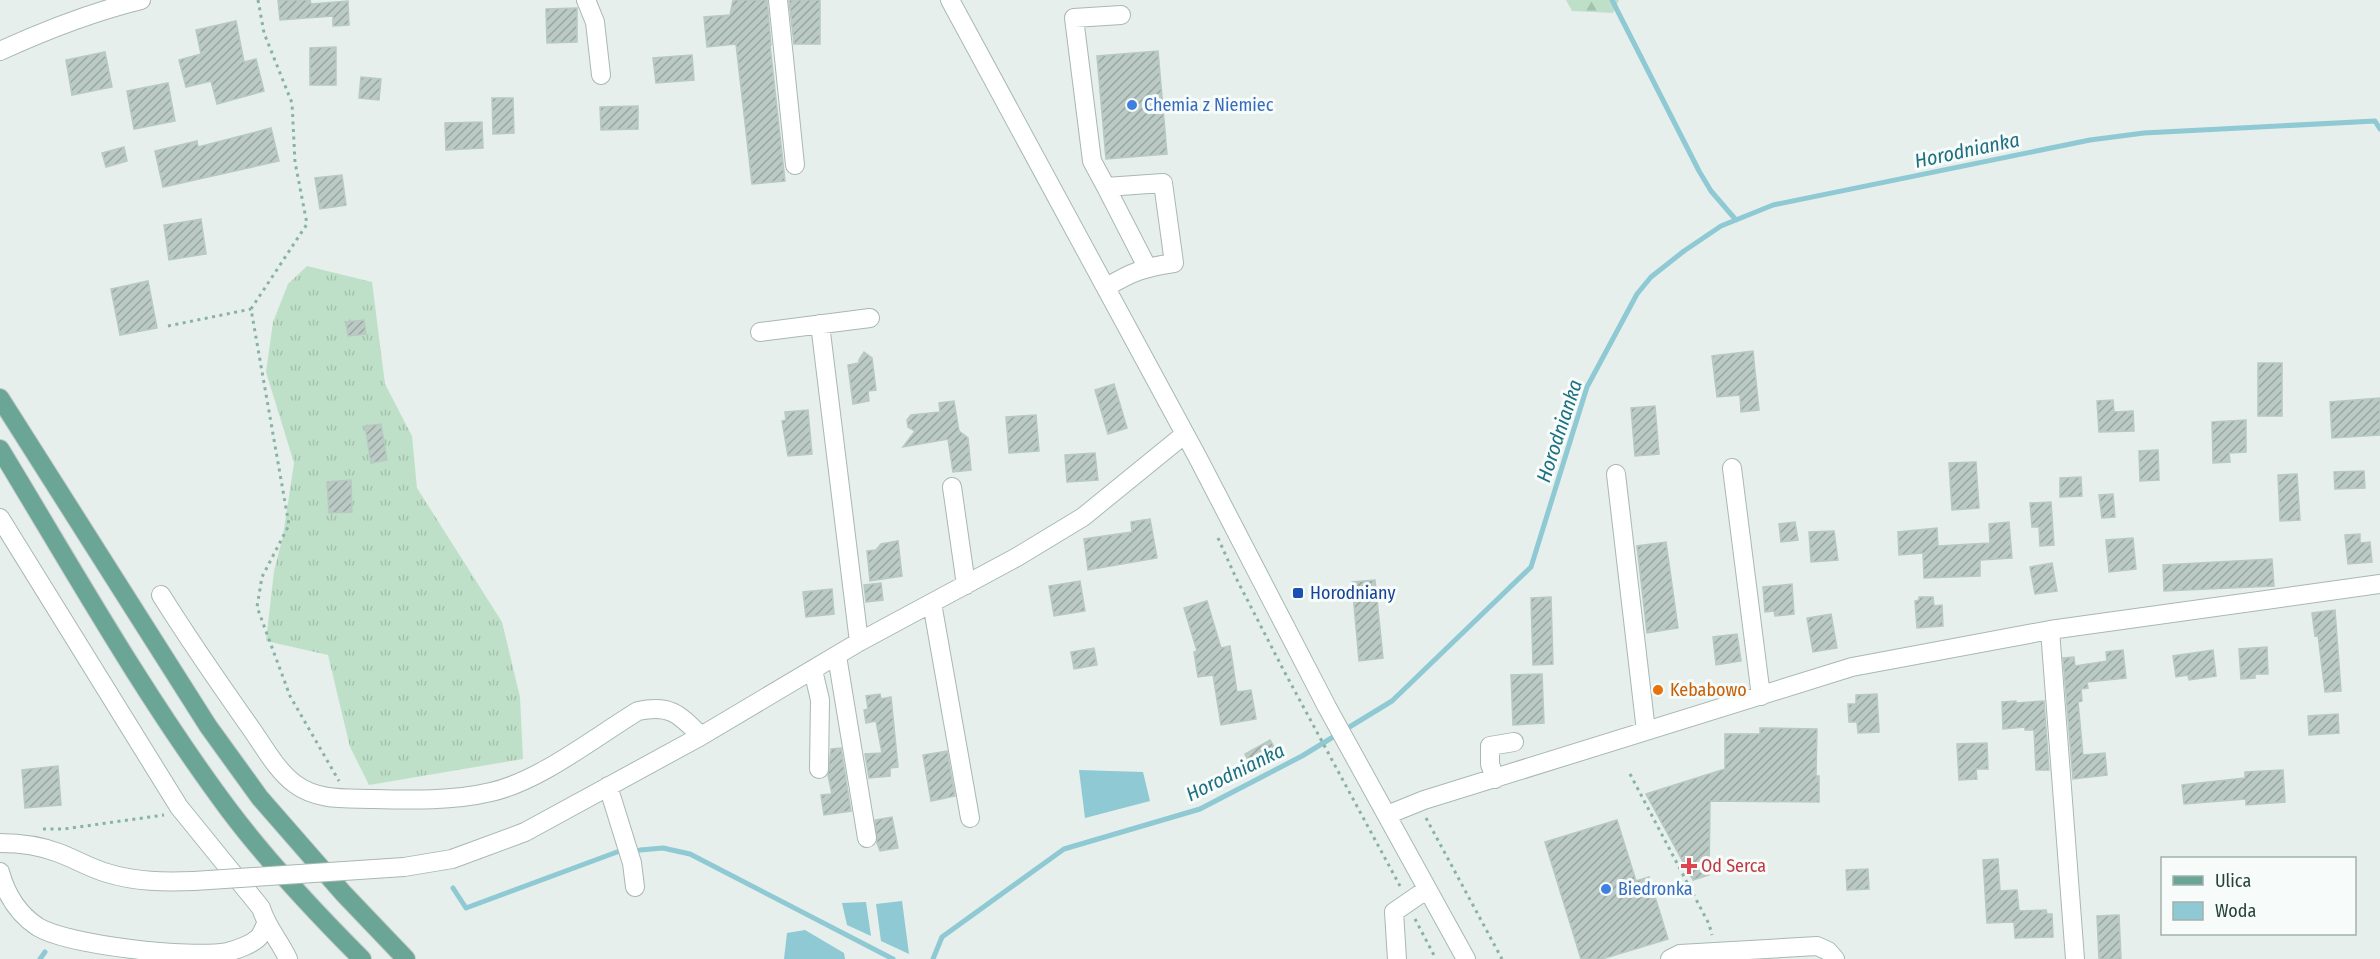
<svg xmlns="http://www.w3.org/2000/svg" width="2380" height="959" font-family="'Fira Sans Condensed',sans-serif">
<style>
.grass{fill:url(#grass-tufts)}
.forest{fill:url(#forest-firs)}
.water{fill:#8ec9d4}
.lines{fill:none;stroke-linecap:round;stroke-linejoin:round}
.stream{stroke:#8ec9d4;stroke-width:5}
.building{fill:url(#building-hatch);stroke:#b8c9c2;stroke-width:1.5}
.minor-casing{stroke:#a8b8b2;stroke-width:20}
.major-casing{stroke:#c2cac8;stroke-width:20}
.path{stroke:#86b3a5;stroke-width:3;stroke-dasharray:3 4.5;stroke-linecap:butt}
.minor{stroke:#fff;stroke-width:18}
.major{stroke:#6aa596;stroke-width:18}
.minor-bridge-casing{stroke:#a8b8b2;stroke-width:20;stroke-linecap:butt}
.minor-bridge{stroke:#fff;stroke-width:18}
.shop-dot{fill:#3f7fe0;stroke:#f7fbf9;stroke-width:2}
.transit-dot{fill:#1a4fb4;stroke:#f7fbf9;stroke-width:2}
.food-dot{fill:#e8710a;stroke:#f7fbf9;stroke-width:2}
.health-dot{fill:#e0444e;stroke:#f7fbf9;stroke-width:2}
.labels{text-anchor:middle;stroke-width:6;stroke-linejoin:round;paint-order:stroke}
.shop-label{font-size:18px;fill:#366cbe;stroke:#f7fbf9;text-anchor:start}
.transit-label{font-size:18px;fill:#164399;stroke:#f7fbf9;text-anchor:start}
.food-label{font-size:18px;fill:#c56008;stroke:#f7fbf9;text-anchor:start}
.health-label{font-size:18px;fill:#be3a42;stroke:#f7fbf9;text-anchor:start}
.water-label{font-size:20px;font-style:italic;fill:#1c6f80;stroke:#f7fbf9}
</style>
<defs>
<pattern id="grass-tufts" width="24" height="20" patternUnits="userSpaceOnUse" patternTransform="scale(1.5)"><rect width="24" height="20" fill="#bfe0c8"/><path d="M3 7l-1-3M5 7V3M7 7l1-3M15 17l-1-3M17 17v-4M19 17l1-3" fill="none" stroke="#a4c1ad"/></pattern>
<pattern id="forest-firs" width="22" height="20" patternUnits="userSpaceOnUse" patternTransform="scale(1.5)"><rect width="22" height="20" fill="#bfe0c8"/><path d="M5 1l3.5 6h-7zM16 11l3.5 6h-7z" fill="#a4c1ad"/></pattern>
<pattern id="building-hatch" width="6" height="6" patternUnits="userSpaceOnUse" patternTransform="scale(1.5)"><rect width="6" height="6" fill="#bbcac4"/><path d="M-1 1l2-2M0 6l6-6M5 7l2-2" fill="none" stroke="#98a6a0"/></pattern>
</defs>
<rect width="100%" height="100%" fill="#e6efeb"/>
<!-- grass -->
<path class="grass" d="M307,266L372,282L385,384L412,436L417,488L502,622L520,697L523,759L369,785L350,747L328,655L266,641L274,571L283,536L294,463L266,372L273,322L288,284Z"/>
<!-- forest -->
<path class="forest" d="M1566,0H1619L1613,13L1572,11Z"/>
<!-- water -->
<path class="water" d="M1079,770L1143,772L1150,801L1085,818Z
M902,901L909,954L881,941L876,904Z
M866,902L871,936L847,925L842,903Z
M805,930L844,953L845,959H784L787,933Z"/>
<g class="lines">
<!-- stream -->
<path class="stream" d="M1612,0L1699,171L1711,191L1736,220
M640,850L663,848L690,854L893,959
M453,888L466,908L617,852
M40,959L45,952
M933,959L942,937L1064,849L1200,809L1302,756L1392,701L1531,567L1587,387L1637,294L1651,277L1684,251L1721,226L1773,205L2090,140L2144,133L2375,121L2380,129"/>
</g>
<!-- building -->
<path class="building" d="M278,0H310L311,4L348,1L349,25L333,26V16L280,20Z
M733,0H767L771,45H770L785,181L752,184L736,44L707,47L704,17L730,15Z
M789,0H820V44H794Z
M577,8V42L547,43L546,9Z
M236,21L244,62L256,59L264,91L217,104L211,81L186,87L179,60L201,54L196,30Z
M336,47V85H310V48Z
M1158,51L1167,154L1106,159L1097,56Z
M105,52L112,87L72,95L66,60Z
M692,55L694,80L656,83L653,58Z
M361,77L381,79L379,100L359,98Z
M168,83L175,121L134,129L127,91Z
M492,98H513L514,133L493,134Z
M638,106V129L601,130L600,107Z
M482,122L483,148L446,150L445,123Z
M271,128L279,161L163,187L155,151L197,141L198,147Z
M124,147L127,161L106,167L102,153Z
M342,175L346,205L320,209L315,178Z
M201,219L206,254L169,260L164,225Z
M148,281L157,328L120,335L111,289Z
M364,320L366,334L348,336L346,322Z
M1753,351L1759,410L1741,412L1740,395L1717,397L1712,356Z
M864,352L872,358L876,390L868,391L869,401L853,404L848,365L859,363V360Z
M2258,363H2282V416H2258Z
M1114,384L1127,428L1108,434L1095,390Z
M2380,398V435L2332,438L2330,402Z
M2113,400L2114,412L2133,411L2134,431L2099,432L2097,401Z
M954,401L959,431L968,438L971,470L953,472L948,439L903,447L915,431L908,427L907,420L911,415L940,412L939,403Z
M1655,406L1659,454L1635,456L1631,408Z
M808,410L812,454L788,456L782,421L786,420L785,412Z
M1036,415L1039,451L1009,453L1006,417Z
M2246,420V452L2229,453L2230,462L2213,463L2212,422Z
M381,424L387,460L371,463L365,426Z
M2158,450L2159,480L2140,481L2139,451Z
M1095,453L1098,480L1067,482L1065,455Z
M1976,462L1979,508L1952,510L1949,463Z
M2364,471L2365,488L2335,489L2334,472Z
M2297,474L2300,520L2280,521L2278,475Z
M2081,477L2082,496L2060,497V478Z
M351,480L352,512L329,513L327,482Z
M2113,494L2115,517L2102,518L2099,495Z
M2051,502L2054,545L2040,546L2039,527H2032L2030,503Z
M1150,519L1157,558L1088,570L1084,539L1132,532L1131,522Z
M1795,522L1798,540L1781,542L1779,524Z
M2009,522L2012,558L1980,560V576L1924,578L1923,553L1899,555L1898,532L1937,528L1938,546L1990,543L1989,524Z
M1834,531L1838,560L1811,562L1809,532Z
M2360,534V543L2370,542L2372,562L2348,564L2345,535Z
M2133,538L2136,569L2109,572L2106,540Z
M898,541L902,576L870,581L867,551L876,550L881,544Z
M1666,542L1678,628L1647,633L1637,546Z
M2272,559L2274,586L2164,591L2163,565Z
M2052,563L2057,591L2035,594L2030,567Z
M1375,580L1383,658L1359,661L1352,582Z
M1080,581L1085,611L1054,616L1049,586Z
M881,583L883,600L866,602L864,585Z
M1792,584L1794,614L1775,616L1774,611L1765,612L1763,587Z
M832,589L834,614L806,617L803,592Z
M1551,597L1553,664L1533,665L1531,598Z
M1919,597H1933L1934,606L1942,605L1943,626L1917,628L1915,601L1919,600Z
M1207,601L1221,648L1230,646L1237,692L1251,690L1256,719L1221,725L1213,675L1198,677L1194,652L1197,651L1184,608Z
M2335,610L2341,691L2325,692L2318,635L2315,636L2312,613Z
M1831,614L1837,648L1813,652L1807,618Z
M1737,634L1741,661L1716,665L1713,637Z
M2267,647L2268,674H2255V678L2241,679L2239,649Z
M1094,648L1097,665L1074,669L1071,652Z
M2123,650L2126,678L2087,682L2088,688L2081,689L2082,701L2078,702L2083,755L2105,753L2107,775L2073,779L2063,658L2074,657L2075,666L2101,662L2107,661L2106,652Z
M2213,650L2216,676L2189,680L2188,675L2176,677L2173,656Z
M1542,674L1544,723L1513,725L1511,675Z
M880,694L881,699L891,697L898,767L890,768V776L869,778L865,754L882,753L876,721L866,723L864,710L868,709L866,696Z
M1877,694L1879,732L1858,733L1857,722H1849L1848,704H1856V695Z
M2016,701V703L2044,701L2049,770H2036L2034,730H2025V727L2003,729L2002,702Z
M2338,714L2339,733L2309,735L2308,716Z
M1760,728L1817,729L1816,776H1819V802L1710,801L1709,875L1693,880L1646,794L1725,769V734H1760Z
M1270,740L1277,752L1251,766L1245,754Z
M1987,743L1988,769H1976L1977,779L1959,780L1957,744Z
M841,748L851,811L824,815L821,795L832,794L828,775L831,749Z
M947,751L955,796L931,801L923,755Z
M58,766L61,805L25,808L22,770Z
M2283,770L2285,802L2246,805V799L2184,804L2182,785L2245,778V772Z
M892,817L898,848L880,851L877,843L875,820Z
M1617,820L1636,881L1649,877L1668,939L1602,959H1581L1545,842Z
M1998,859L2000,891L2017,890L2019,911L2046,910L2047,914H2052L2053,937L2015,938L2014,922L1987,923L1983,860Z
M1868,869L1869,889L1847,890L1846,870Z
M2119,915L2121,959H2099L2097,916Z"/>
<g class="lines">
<!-- minor casing -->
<g class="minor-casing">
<path id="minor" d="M586,0L595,22L601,75
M778,0L795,165
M950,0L1198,458L1327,707L1466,959
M0,51C46,30 92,12 141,0
M1106,187L1147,267
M1107,287C1131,272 1146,267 1174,263L1163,183L1106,187L1092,161L1074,18L1121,15
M820,324L859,642
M760,332L870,318
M1732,468L1761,696
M1616,474L1646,731
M952,487L966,585
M0,518L179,807L261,908C267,928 280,941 288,959
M161,595C189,640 219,683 250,727C263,745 276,770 295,784C318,801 346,798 373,799C412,800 453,801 491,792C540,781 595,737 638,711C670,704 679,714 701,736L859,642L1017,557L1083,517L1185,434
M932,603L970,818
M2050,630L2075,959
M837,656L867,838
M813,670L820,700L819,769
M1495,779L1490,764V746L1514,742
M608,786L632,863L635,887
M1387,815L1424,800L1852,667L2050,630L2380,584
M0,843C20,843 41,846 59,853C75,859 90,868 107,873C136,882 164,882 194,881
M404,867L452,859L525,832L701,736
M0,872C6,894 18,914 38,927C68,945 191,959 227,952C236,950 253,944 259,937C262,934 264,928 266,924
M1397,959L1394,912L1426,890
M1670,959L1680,954L1817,946L1828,951L1835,959"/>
</g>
<!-- major casing -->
<g class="major-casing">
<path id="major" d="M0,398L208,726L260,798L343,893L406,959
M0,449C74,571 144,696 229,810C269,863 315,912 362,959"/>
</g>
<!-- path -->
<path class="path" d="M258,0L264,33L292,103L295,162L307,224L251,309L289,525L262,577L257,607L290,696L339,781
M168,326L251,309
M1218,538L1236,578L1284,671L1400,886
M1630,774L1709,924L1712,935
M1426,818L1502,959
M43,829H64L164,815
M1415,919L1436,959"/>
<!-- minor -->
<use href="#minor" class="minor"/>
<!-- major -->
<use href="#major" class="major"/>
<!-- minor-bridge casing -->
<g class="minor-bridge-casing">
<path id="minor-bridge" d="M194,881L404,867"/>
</g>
<!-- minor-bridge -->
<use href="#minor-bridge" class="minor-bridge"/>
</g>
<!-- markers -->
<g class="shop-dot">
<circle cx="1132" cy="105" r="6"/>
<circle cx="1606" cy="889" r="6"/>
</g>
<rect class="transit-dot" x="1292" y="587" width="12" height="12" rx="3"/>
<circle class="food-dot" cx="1658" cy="690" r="6"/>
<path class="health-dot" d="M1686 857h6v6h6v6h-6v6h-6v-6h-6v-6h6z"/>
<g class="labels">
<!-- shop labels -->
<g class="shop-label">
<text x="1144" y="111">Chemia z Niemiec</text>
<text x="1618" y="895">Biedronka</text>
</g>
<!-- transit labels -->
<g class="transit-label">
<text x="1310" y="599">Horodniany</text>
</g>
<!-- food labels -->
<g class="food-label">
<text x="1670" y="696">Kebabowo</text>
</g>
<!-- health labels -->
<g class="health-label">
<text x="1701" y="872">Od Serca</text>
</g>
<!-- water labels -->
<g class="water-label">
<text transform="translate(1967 150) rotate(-12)" y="7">Horodnianka</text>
<text transform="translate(1559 431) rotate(-72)" y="7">Horodnianka</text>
<text transform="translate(1235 772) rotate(-26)" y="7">Horodnianka</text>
</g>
</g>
<!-- legend -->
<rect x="2161" y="857" width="195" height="78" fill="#f7fbf9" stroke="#a3b1ad" stroke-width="1.5"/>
<rect x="2173" y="876" width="30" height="9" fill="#6aa596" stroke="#a3b1ad" stroke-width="1.5"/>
<text x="2215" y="887" font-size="18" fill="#24423a">Ulica</text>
<rect x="2173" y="902" width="30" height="18" fill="#8ec9d4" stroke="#a3b1ad" stroke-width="1.5"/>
<text x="2215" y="917" font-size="18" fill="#24423a">Woda</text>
</svg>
